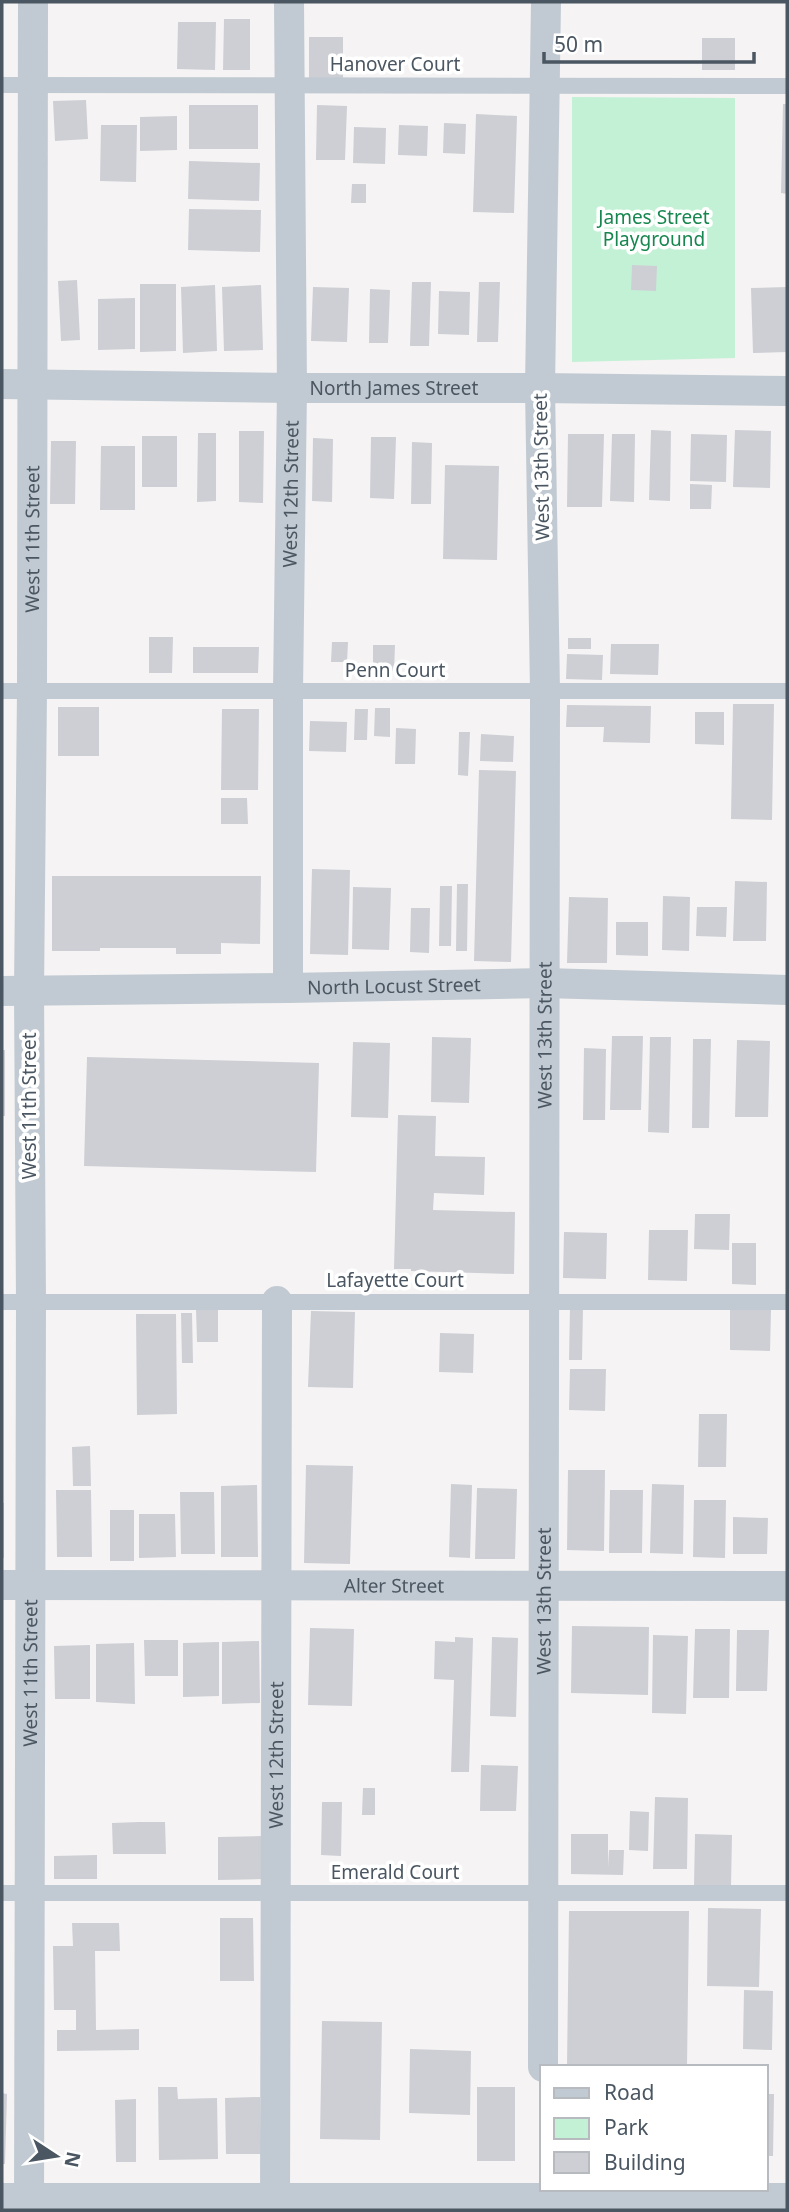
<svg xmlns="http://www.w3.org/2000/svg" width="789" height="2212" font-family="'Noto Sans',sans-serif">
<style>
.green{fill:#c3f1d5}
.building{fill:#cdcfd5}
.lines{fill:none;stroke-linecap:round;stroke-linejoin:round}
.lane{stroke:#c1cad2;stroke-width:16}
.street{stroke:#c1cad2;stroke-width:30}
.labels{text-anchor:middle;stroke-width:7;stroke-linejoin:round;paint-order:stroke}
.street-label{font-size:19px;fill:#4a5661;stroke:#fff}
.park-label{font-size:19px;fill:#17864f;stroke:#fff}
</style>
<rect width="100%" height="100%" fill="#f5f3f3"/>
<!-- green -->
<path class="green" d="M572,97L735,98V358L572,362Z"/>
<!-- building -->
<path class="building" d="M224,19H250V70H223Z
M178,22H216L215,70L177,69Z
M309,37H343V78H309Z
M702,38H735V70H702Z
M86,100L88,139L55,141L53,101Z
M783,104H787V194L781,193Z
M189,105H258V149H189Z
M317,105L347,106L345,160H316Z
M476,114L517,116L514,213L473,212Z
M177,116V150L140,151V117Z
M444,123L466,124L465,154L443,153Z
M101,125H137L136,182L100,181Z
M399,125L428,126L427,156L398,155Z
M354,127L386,128L385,164L353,163Z
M189,161L260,163L259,201L188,199Z
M352,184H366V203H351Z
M189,209L261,210L260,252L188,250Z
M632,265L657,266L656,291L631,290Z
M77,280L80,340L61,341L58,281Z
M412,282H431L429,346H410Z
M479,282H500L498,342H477Z
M140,284H176V351L140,352Z
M215,285L217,351L183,353L181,287Z
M261,285L263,350L224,351L222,287Z
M313,287L349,288L347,342L311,341Z
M787,287V352L753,353L751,288Z
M370,289L390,290L388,343H369Z
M439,291L470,292L469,335L438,334Z
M135,298V349L98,350V299Z
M651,430L671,431L670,501L649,500Z
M735,430L771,431L770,488L733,487Z
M239,431H264L263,503L239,502Z
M198,433H216V501L197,502Z
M568,434H604L602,507H567Z
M612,434H635L634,502L610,501Z
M691,434L727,435L726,482L690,481Z
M142,436H177V487H142Z
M371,437H396L394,499L370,498Z
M313,438L333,439L332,502L312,501Z
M51,441H76L75,504H50Z
M412,442L432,443L431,504H411Z
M101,446H135V510H100Z
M445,465L499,466L497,560L443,559Z
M690,484L712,485L711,509H690Z
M149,637H173L172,673H149Z
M568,638H591V649H568Z
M332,642H348L347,662H331Z
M611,644H659L658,675L610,674Z
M373,645H395L394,671H373Z
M193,647H259L258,673H193Z
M567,654L603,655L602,680L566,679Z
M733,704H774L772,820L731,819Z
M567,705L651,706L650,743L603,742L604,727H566Z
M58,707H99V756H58Z
M375,708H390V737L374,736Z
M222,709H259L258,790H221Z
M355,709H368L367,740H354Z
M695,712H724V745L695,744Z
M310,721L347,722L346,752L309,751Z
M396,728L416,729L415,764H395Z
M459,732H470L468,776L458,775Z
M481,734L514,736L513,762L480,761Z
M479,770L516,771L511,962L474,961Z
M221,798H247L248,824H221Z
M312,869L350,870L348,955L310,954Z
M52,876H261L260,944L221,943V954H176V948H100V951H52Z
M735,881L767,882L766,941H733Z
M457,884H468L467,951H456Z
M440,886H452L451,946H439Z
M353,887L391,888L389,950L352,949Z
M663,896L690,897L689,951L662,950Z
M569,897L608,898L607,963H567Z
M697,907H727L726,937L696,936Z
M411,908H430L429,953L410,952Z
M616,922H648V956L616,955Z
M612,1036H643L641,1110H610Z
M432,1037L471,1038L469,1103L431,1102Z
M650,1037H671L669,1133L648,1132Z
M693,1039H711L709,1128H692Z
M737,1040L770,1041L768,1117H735Z
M353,1042L390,1043L388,1118L351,1117Z
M584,1048L606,1049L605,1120H583Z
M2,1050H5V1116H2Z
M87,1057L319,1063L316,1172L84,1166Z
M398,1115L436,1116L435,1156L485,1157L484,1195L434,1193L433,1210L515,1212L514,1274L411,1271V1269H394Z
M695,1214H730L729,1250L694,1249Z
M649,1230H688L687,1281L648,1280Z
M564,1232L607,1233L606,1279L563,1278Z
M732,1243H756V1285L732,1284Z
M570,1307H583L582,1360H569Z
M196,1308H218V1342H197Z
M730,1309L771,1310L770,1351L730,1350Z
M311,1311L355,1312L353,1388L308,1387Z
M181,1313H192L193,1363H182Z
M136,1314H176L177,1414L137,1415Z
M440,1333L474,1334L473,1373L439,1372Z
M570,1369H606L605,1411L569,1410Z
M699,1414H727L726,1467H698Z
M90,1446L91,1486H73L72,1447Z
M306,1465L353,1466L350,1564L304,1563Z
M568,1470H605L604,1551L567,1550Z
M451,1484L472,1485L470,1558L449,1557Z
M652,1484L684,1485L683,1554L650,1553Z
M257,1485L258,1557H221V1486Z
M477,1488L517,1489L515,1559H475Z
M56,1490H91L92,1557H57Z
M610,1490H643L642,1553H609Z
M180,1492H214L215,1554H181Z
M694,1500H726L725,1558L693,1557Z
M2,1503H4V1558H2Z
M110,1510H134V1561H110Z
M139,1514H175L176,1557L139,1558Z
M733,1517L768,1518L767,1554H733Z
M572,1626L649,1627L648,1695L571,1693Z
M310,1628L354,1629L352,1706L308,1705Z
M695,1629H730L729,1698H693Z
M737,1630H769L767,1691H736Z
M653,1635L688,1636L686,1714L652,1713Z
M455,1637L473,1638L469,1772H451L454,1680L434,1679L435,1641L455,1642Z
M492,1637L518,1638L516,1717L490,1716Z
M144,1640H178V1676H145Z
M259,1641L260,1703L222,1704V1642Z
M219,1642V1696L183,1697V1643Z
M134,1643L135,1704L96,1702V1644Z
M90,1645V1699H55L54,1646Z
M481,1765L518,1766L516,1811H480Z
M363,1788H375V1815H362Z
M655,1797L688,1798L687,1869H653Z
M322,1802H342L341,1856L321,1855Z
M630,1811L649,1812L648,1851L629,1850Z
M139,1822H165L166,1854H113L112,1823Z
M571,1834H608V1867L609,1850H624L623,1875L571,1874Z
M695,1834L732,1835L731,1886H694Z
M262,1836V1879L218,1880V1837Z
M97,1855V1879H54V1856Z
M708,1908L761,1909L759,1987L707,1986Z
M569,1911H689L687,2067H567Z
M220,1918H253L254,1981H220Z
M72,1923H119L120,1951H95L96,2030L139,2029V2050L57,2051V2030H76V2010H54L53,1946H73Z
M744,1990L773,1991L772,2050L743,2049Z
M322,2021L382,2022L380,2140L320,2139Z
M410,2049L471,2051L470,2115L409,2113Z
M158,2087H177L178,2099L217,2098L218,2159L159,2160Z
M477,2087H515V2161H477Z
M2,2093L7,2094L5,2164H2Z
M766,2094H774L773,2156H766Z
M260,2097L261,2154H226L225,2098Z
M136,2099V2162H116L115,2100Z"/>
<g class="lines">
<!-- lane -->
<path class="lane" d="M2,85L787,86
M2,691H787
M2,1302H787
M2,1893H787"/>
<!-- street -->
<g class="street">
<path id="s1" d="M2,384L292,388H540L787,391"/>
<path id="s2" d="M288,988V691L292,388L289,2"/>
<path id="s3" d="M2,991L288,988L544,983L787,990"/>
<path id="s4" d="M2,1585L787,1586"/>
<path id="s5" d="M543,2067L545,691L540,388L546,2"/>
<path d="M2,2198H787"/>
<path id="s6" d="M29,2210L31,1302L29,991L32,691L33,2"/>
<path id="s7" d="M275,2210L277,1301"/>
</g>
</g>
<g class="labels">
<!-- street labels -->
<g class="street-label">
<text x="395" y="71">Hanover Court</text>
<text dy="7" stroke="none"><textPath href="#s1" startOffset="392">North James Street</textPath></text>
<text transform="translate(541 467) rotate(-91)" y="7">West 13th Street</text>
<text dy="7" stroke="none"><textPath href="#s2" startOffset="494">West 12th Street</textPath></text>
<text dy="7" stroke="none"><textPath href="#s6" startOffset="1671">West 11th Street</textPath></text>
<text x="395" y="677">Penn Court</text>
<text dy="7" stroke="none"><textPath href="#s3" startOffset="392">North Locust Street</textPath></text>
<text dy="7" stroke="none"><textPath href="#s5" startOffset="1032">West 13th Street</textPath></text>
<text transform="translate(29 1106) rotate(-90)" y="7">West 11th Street</text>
<text x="395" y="1287">Lafayette Court</text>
<text dy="7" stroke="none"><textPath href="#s4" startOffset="392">Alter Street</textPath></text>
<text dy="7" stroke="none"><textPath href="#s5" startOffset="466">West 13th Street</textPath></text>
<text dy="7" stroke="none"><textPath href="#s6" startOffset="537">West 11th Street</textPath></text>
<text dy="7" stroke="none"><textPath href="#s7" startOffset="455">West 12th Street</textPath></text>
<text x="395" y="1879">Emerald Court</text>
</g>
<!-- park labels -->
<g class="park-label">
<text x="654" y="224">James Street<tspan x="654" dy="22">Playground</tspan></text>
</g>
</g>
<!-- border -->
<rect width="789" height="2212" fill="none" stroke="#4a5661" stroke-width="7"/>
<!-- legend -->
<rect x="540" y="2065" width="228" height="126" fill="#ffffff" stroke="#b7bbc0" stroke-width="2"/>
<rect x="554" y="2088" width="35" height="10" fill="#c1cad2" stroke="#b7bbc0" stroke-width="2"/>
<text x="604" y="2100" font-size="21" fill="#4a5661">Road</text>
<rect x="554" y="2118" width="35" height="21" fill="#c3f1d5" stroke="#b7bbc0" stroke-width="2"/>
<text x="604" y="2135" font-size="21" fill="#4a5661">Park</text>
<rect x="554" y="2152" width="35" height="21" fill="#cdcfd5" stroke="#b7bbc0" stroke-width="2"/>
<text x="604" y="2170" font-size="21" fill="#4a5661">Building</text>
<!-- north arrow -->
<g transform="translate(56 2156) rotate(102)" stroke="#ffffff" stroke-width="5" paint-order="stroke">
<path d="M0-5L12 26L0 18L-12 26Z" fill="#4a5661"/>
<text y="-10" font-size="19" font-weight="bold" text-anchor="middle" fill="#4a5661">N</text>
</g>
<!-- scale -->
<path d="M544 52v10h210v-10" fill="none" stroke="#4a5661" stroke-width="3.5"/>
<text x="554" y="52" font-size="21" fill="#4a5661" stroke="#ffffff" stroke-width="5" paint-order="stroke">50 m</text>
</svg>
